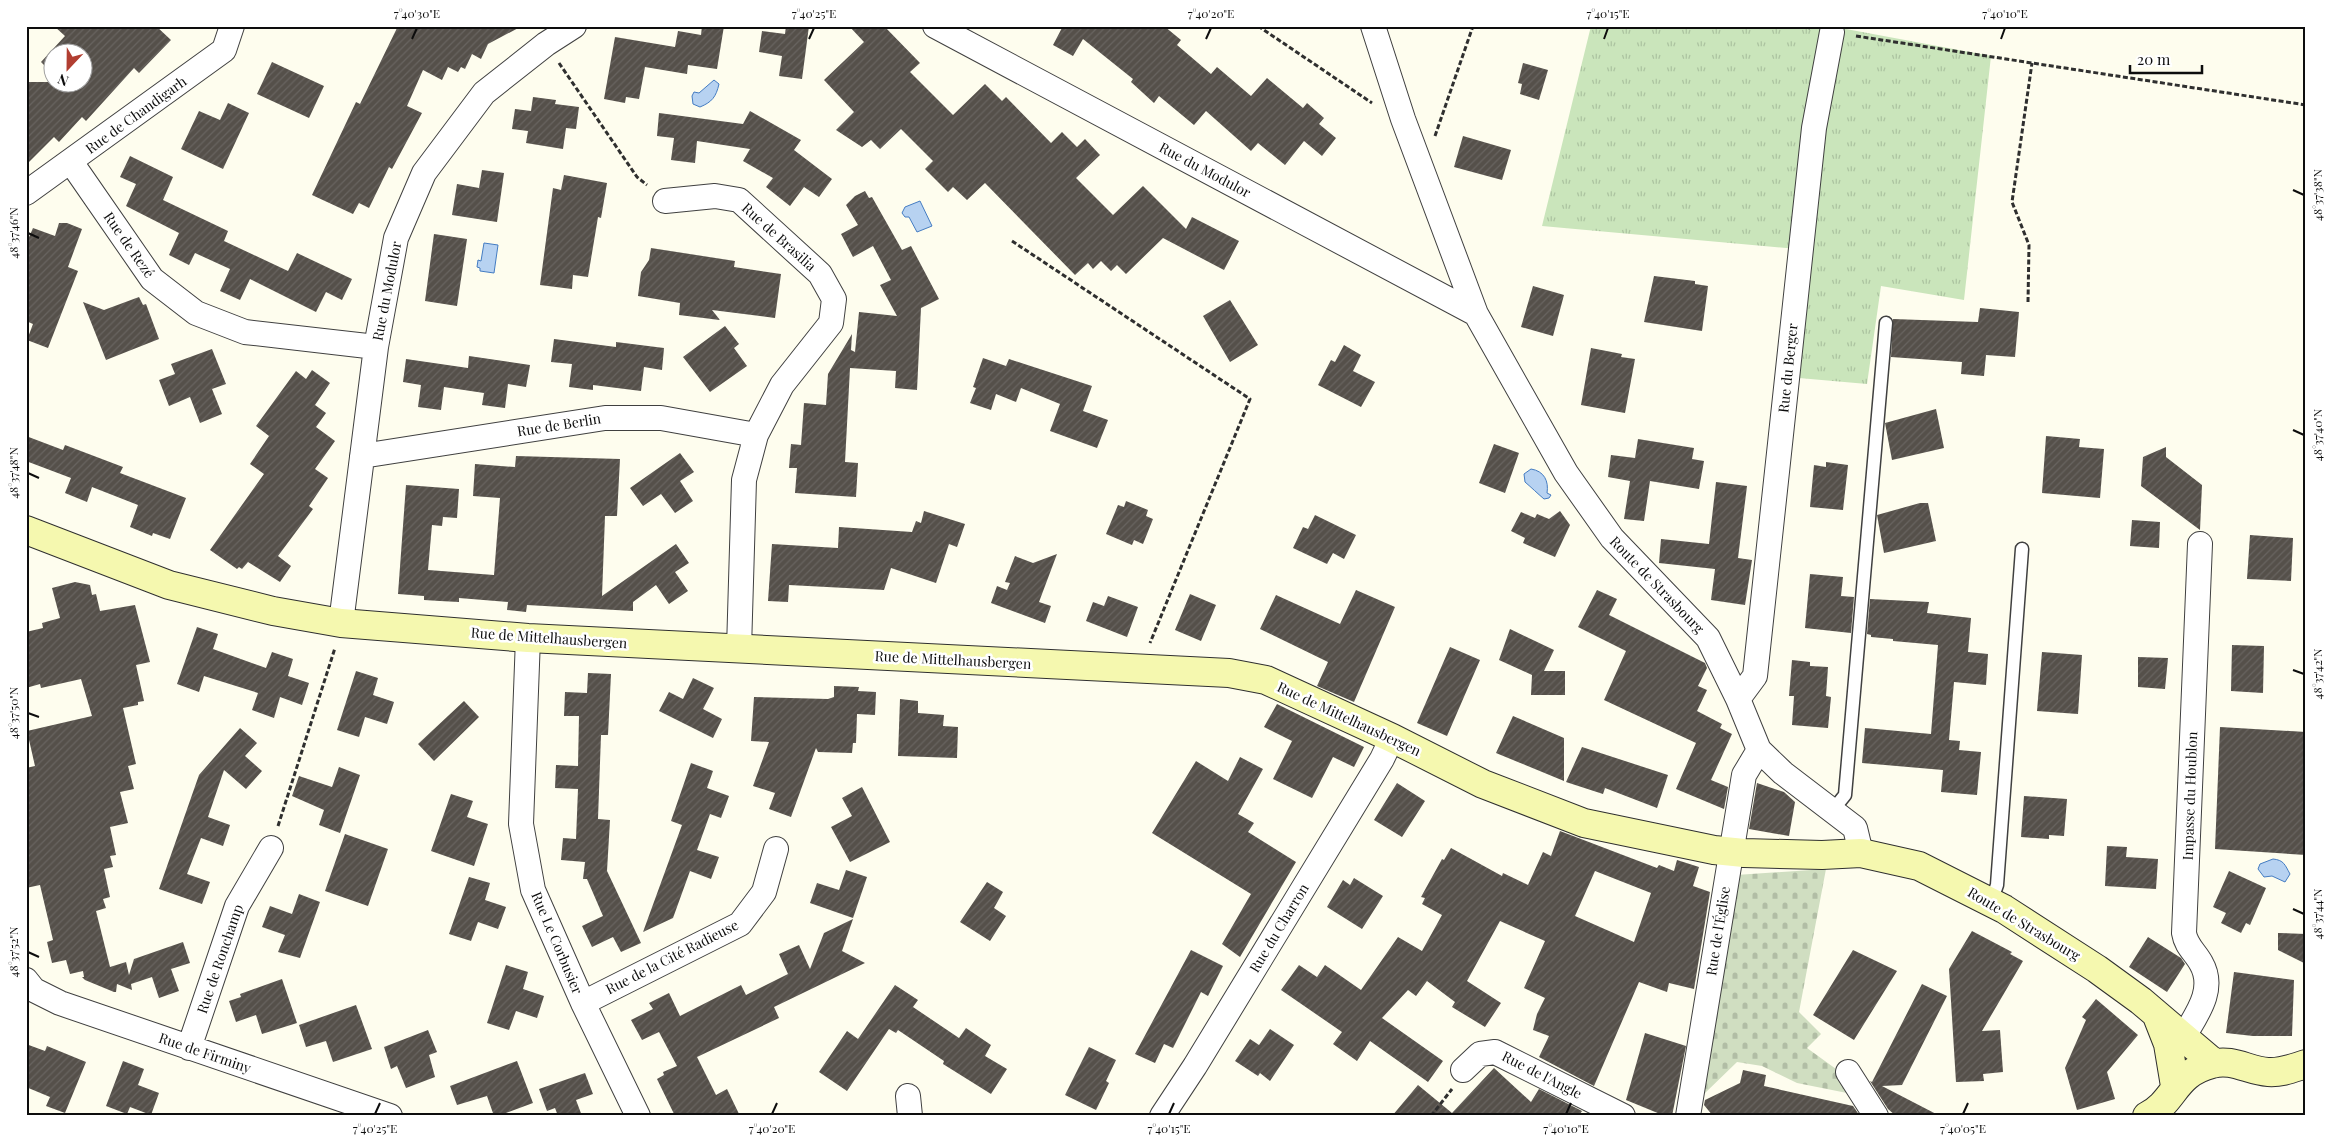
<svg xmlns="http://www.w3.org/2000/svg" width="2332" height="1142" font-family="'Playfair Display',serif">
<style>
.grass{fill:url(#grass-tufts)}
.cemetery{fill:url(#cemetery-stones)}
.water{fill:#b7d2f1;stroke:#447cc2}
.building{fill:url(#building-hatch);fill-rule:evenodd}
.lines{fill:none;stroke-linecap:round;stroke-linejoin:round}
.lane-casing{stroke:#404040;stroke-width:15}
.street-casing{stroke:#404040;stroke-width:26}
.secondary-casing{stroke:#2f2f2f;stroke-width:30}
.path{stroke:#2f2f2f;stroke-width:3;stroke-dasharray:5 2.5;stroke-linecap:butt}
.lane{stroke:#fff;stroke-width:12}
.street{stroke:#fff;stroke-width:24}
.secondary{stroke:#f5f8af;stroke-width:28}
.ticks{fill:none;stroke:#0d0d0d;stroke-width:2}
.labels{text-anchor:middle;stroke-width:5;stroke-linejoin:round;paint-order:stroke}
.street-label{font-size:14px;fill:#0d0d0d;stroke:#fff}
.neatline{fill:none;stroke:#0d0d0d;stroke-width:2}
.ticks-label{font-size:12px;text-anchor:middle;fill:#0d0d0d}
</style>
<defs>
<pattern id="grass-tufts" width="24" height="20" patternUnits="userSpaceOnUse" patternTransform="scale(1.25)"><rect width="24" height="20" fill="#cae5bb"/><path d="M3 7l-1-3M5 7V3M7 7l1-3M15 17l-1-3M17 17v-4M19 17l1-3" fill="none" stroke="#acc3a0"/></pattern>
<pattern id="cemetery-stones" width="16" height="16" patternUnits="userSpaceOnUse" patternTransform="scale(1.25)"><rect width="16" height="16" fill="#d0dec1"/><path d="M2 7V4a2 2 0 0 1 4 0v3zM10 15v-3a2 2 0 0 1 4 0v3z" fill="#b1bda5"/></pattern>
<pattern id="building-hatch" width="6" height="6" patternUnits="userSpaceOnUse" patternTransform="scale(1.25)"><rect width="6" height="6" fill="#55504a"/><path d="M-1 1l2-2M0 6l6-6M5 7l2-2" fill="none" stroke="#686460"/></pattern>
</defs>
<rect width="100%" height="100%" fill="#fefdee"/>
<!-- grass -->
<path class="grass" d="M1591,26H1846V29L1991,56L1964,300L1881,286L1867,384L1799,378L1809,250L1542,226Z"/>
<!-- cemetery -->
<path class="cemetery" d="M1826,869L1799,1012L1821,1034L1807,1048L1836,1069L1847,1093L1797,1083L1762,1066L1737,1062L1703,1095L1736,875Z"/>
<!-- water -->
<path class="water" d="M714,80L719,84C716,97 712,102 700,107L693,104L692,96L694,92L699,93Z
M920,201L932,226L917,232L909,217H905L902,213L905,207Z
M484,243L498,245L494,273L480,271V268L477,267L478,260L481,261Z
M1531,469C1544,471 1549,481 1547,493L1551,495L1549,498L1544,499C1537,493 1532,488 1525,482L1524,474Z
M2273,859C2284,860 2285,865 2290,874L2285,882L2272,876L2264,877L2258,869L2260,864Z"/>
<!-- building -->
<path class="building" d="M54,26H156L171,40L139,73L134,68L86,121L82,117L59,142L54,137L26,165V82H82V52H52V73L41,62L65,36Z
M398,26H522L488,44L481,59L472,54L465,69L461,67L458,72L448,67L442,80L423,70L407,106L422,113L392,169L389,167L369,208L359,203L353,214L312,195L356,102L360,104Z
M702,26H724L717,69L688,65L687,74L645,67L639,99L626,97L625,103L604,99L615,37L675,47L678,31L701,35Z
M786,26H809L802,79L779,76L782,56L759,52L762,31L785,34Z
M849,26H884L920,63L910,72L953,115L985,84L1002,101L1006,97L1051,143L1062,132L1077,147L1085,139L1100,155L1076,178L1113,215L1143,186L1186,229L1192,217L1239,241L1224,270L1163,238L1126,274L1117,265L1111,271L1101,261L1093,269L1088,263L1075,275L985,183L967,200L953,187L948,192L925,169L933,161L901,129L880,149L871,140L862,147L836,130L854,112L824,80L864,42Z
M1063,26H1164L1181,40L1177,45L1211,74L1217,67L1251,96L1267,78L1303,108L1307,103L1324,118L1319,124L1336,138L1322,156L1304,141L1285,165L1258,143L1251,151L1206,111L1194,125L1159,96L1154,103L1131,82L1133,79L1083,39L1073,56L1053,45Z
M272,62L324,86L309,118L257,94Z
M1523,63L1548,70L1539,100L1520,94L1522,84L1518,83Z
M533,97L556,100L555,104L579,107L576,129L566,128L563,149L526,143L528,131L512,129L515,109L531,111Z
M228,103L249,113L223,169L181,149L199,111L220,120Z
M750,111L801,140L794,150L832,179L819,197L804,187L790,206L766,187L773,178L743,161L750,149L697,141L695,163L671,160L674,138L657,136L659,113L743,124Z
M1463,136L1511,150L1502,180L1454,167Z
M130,156L173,177L163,200L228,231L224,241L288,271L297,253L352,279L342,300L326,292L316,312L250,279L240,300L220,291L230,269L195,253L189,265L169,255L179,233L126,206L136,184L120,177Z
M482,170L504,173L497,222L452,215L457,184L479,188Z
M564,175L607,183L601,218L598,217L588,277L573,275L572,289L540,285L553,188L561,190Z
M865,191L869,198L872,197L902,250L911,246L939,299L921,308L917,390L895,388L896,371L850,368L845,462L858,463L856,497L795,493L797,468H789L791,444L801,445L804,403L826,405L828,374L852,334L851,350L855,352L859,312L897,316L880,285L891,280L873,246L853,257L841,234L858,225L846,205L855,196Z
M59,223H67L82,229L68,267L78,271L48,348L27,340L33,324L26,321V244L33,228L55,236Z
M434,234L467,239L457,306L425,301Z
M651,248L735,261L734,267L781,274L775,318L712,310L720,320L679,315L680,303L638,296L641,272L649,260Z
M1654,276L1695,281V284L1708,286L1702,331L1644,322Z
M1533,286L1564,295L1553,336L1521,327Z
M139,297L143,305L146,304L159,339L106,360L83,302L104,310Z
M1230,300L1258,345L1230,362L1203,316Z
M1980,308L2019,312L2015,357L1986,355L1984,376L1961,374L1962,362L1891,357L1893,319L1978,322Z
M725,326L739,344L734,348L747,366L710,392L683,357Z
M554,339L616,347V342L664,348L662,370L644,367L641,391L593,385V390L569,387L572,364L551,362Z
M1344,345L1361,355L1353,371L1375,382L1361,407L1318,385L1331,360L1335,362Z
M1591,348L1622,354L1621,357L1635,359L1625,413L1581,405Z
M212,349L226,384L212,389L222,414L200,423L190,397L169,406L159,380L175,374L171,364Z
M469,356L530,365L526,387L508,384L505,408L482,405L484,393L444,387L441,410L418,407L421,385L403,382L406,359L468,368Z
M983,358L1006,366L1009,359L1092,386L1083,411L1108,420L1097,448L1050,431L1060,404L1021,388L1016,402L996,394L991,410L970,403L976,388L973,387Z
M312,370L330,383L315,405L326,413L316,427L335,441L315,469L328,478L309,506L313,509L278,556L291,566L280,582L248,562L242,569L239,567L237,569L210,550L264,474L250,464L269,436L256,426L296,371L306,379Z
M1936,409L1944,448L1892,460L1885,423Z
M26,436L63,450L65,445L123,467L120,473L186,498L170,539L153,533L152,536L130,527L138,505L92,487L87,502L65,493L71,478L26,461Z
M2046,436L2080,439L2079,447L2104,449L2100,498L2042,493Z
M1638,439L1694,448L1692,459L1704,461L1699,489L1650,481L1644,521L1624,519L1630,481L1608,477L1611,455L1635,458Z
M1494,444L1519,453L1505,493L1479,483Z
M2166,447V457L2202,485L2200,530L2141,486L2143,457Z
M680,453L694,472L680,481L693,501L675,513L661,494L643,506L630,488Z
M516,456L620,459L617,516H605L602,596L676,544L689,563L675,572L688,591L669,604L656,585L633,602V611L527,605L526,612L507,610L508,602L459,598V602L440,601L424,600V596L398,594L406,485L459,489L457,518L443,517L442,526L432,525L428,570L494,575L500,498L473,496L475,464L515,467Z
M1826,462L1848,465L1843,510L1810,507L1814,465L1826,467Z
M1716,482L1747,486L1738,558L1752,560L1745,605L1711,600L1715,569L1659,563L1661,539L1709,544Z
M1126,501L1148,510L1146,516L1153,519L1143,544L1134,540L1132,545L1106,534L1118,505L1124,507Z
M1920,503H1928L1936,541L1884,553L1877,515Z
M924,511L965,524L957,547L949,544L936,583L891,568L884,590L789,585L788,602L768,601L772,544L838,548L839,527L912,532L916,521L921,523Z
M1560,511L1570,525L1555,557L1523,543L1525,538L1511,531L1521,512L1535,518L1537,514L1549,519Z
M1315,515L1356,535L1344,559L1333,553L1327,564L1293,548L1303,527L1308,529Z
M2132,520L2160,522L2159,548L2130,546Z
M2250,535L2293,538L2291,581L2247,579Z
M1057,554L1039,602L1051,606L1045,623L991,603L997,586L1007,590L1010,583L1005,582L1015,556L1033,563Z
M1810,574L1843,577L1841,596L1854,597L1851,633L1805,628Z
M75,582L90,585L92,595L96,594L100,611L135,605L150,662L136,665L144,701L138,702V705L123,708L136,764L128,766L134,789L120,792L128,823L110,827L116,855L110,856L113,867L104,869L110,897L103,899L106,908L96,911L110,967L126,962L129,975L134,959L183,942L190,963L171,969L179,991L159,998L152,977L131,984L132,990L117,984L116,992H114L85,980L82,977H84L83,971L70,974L66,960L52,963L47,942L53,940L40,885L26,888V768L35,766L27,731L92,716L81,679L41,688L40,684L26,688V632L43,628L42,623L60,618L52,588Z
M1356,590L1395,607L1354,702L1317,686L1328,662L1260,629L1276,595L1340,624Z
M1597,590L1617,599L1609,615L1705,663L1707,668L1698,686L1707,690L1697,711L1722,724L1720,728L1732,734L1711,780L1728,787L1724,809L1676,789L1696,743L1604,700L1626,651L1578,627Z
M1190,594L1216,605L1201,641L1175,630Z
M1108,596L1138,607L1127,637L1086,621L1093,602L1104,606Z
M1870,599L1929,602L1927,613L1971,618L1968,652L1988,654L1986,685L1954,682L1949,740L1960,741L1959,750L1981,752L1977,795L1941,792L1943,770L1862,763L1865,728L1931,734L1938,645L1893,641V639L1871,637V635L1867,634Z
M197,627L218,634L213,649L266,668L272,652L293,659L288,676L309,683L302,705L280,697L274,718L252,710L258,693L204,676L199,692L177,684Z
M1510,629L1554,650L1544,671H1565V695H1531L1532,675L1499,660Z
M2232,645L2264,646L2263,693L2231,691Z
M1450,647L1480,660L1447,736L1417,723Z
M2042,652L2082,655L2078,714L2037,711Z
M2138,657L2168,658L2165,689L2138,687Z
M1792,660L1810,662V666L1828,667L1826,696L1831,697L1828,728L1792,725L1794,696H1789Z
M356,671L378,678L373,695L394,702L387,724L365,717L359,737L337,730Z
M588,673L611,674L608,735H601L598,819L610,820L607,871L641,943L621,952L613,937L592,947L582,926L603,916L587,879H583L585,862L561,860L563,838L576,839L578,789L555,788L556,765L578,766L579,716H564L565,692L587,693Z
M693,678L714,688L703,709L722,719L713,738L659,711L669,692L683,699Z
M834,686L859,687L858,691L876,692L875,715L857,714L856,743H853L852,753L818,752L816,748L791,817L769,809L775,793L753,786L769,742L751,741L754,697L828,699L834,697Z
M900,699L918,701V713L944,715L943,726L958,727L957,758L898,756Z
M464,701L479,717L434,761L418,744Z
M1277,704L1364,747L1354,767L1333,757L1312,798L1273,779L1292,741L1264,727Z
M1513,716L1564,738V781L1496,753Z
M2220,727L2306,732V855L2215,849Z
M240,728L257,743L245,756L262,771L246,789L224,770L208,817L230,825L223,846L201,838L187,874L210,882L202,904L159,889L199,775Z
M1582,747L1668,775L1657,808L1605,788L1603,794L1566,782Z
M1240,757L1263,769L1238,814L1254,823L1248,832L1296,862L1240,957L1222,944L1251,894L1152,833L1196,761L1228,781Z
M691,763L713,771L707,788L729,796L721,818L710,814L697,850L719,857L711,879L690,871L673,918L643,932L682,825L671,821Z
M339,767L360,775L340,833L319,825L324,810L292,796L299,776L332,787Z
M1397,783L1425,801L1402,837L1374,820Z
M1757,783L1784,792L1795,802L1789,836L1749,829Z
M862,787L890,842L850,862L831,827L852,816L842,798Z
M451,794L473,801L467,817L488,824L474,866L431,851Z
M2024,796L2067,799L2064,836L2049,835V839L2021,837Z
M1560,831L1657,868L1659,865L1674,871L1677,860L1699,867L1693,886L1710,892L1694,989L1669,983L1667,992L1639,982L1594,1086L1539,1057L1549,1036L1533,1030L1537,1014L1545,998L1524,988L1545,941L1500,921L1467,981L1501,1003L1485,1027L1452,1007L1455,1002L1427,981L1416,996L1408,990L1382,1018L1443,1061L1428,1082L1370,1041L1357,1061L1333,1044L1342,1032L1281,990L1299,965L1317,977L1325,965L1361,990L1398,937L1422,951L1442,915L1422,904L1425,898L1421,897L1442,859L1444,860L1451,848L1502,876L1503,873L1528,885L1543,852L1551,856ZM1595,871L1651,893L1634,942L1575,916Z
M345,834L388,849L368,906L325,891Z
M2107,846L2127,847L2126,857L2158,859L2156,889L2105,886Z
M846,870L867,877L853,918L810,903L817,883L839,890Z
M2229,871L2266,888L2250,925L2246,923L2241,933L2221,923L2226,913L2213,907Z
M469,877L490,883L485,900L506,907L498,929L478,922L471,941L449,934Z
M1354,878L1383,896L1362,929L1327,907L1343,880L1350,885Z
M987,882L1003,892L994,908L1006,916L990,941L960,922Z
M299,894L320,902L300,958L278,952L285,935L262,927L270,906L292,914Z
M853,919L842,951L865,963L774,1007L779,1018L697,1057L716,1095L727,1089L740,1116H675L657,1079L664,1075L663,1072L677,1066L659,1032L642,1040L631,1020L653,1009L649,1003L669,993L680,1016L741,985L746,995L788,974L779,954L799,945L810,969L824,933Z
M1972,931L2012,952L2010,954L2023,961L1982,1031L2000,1030L2003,1072L1983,1074L1984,1081L1956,1082L1949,969Z
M2278,933L2306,934V964L2278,950Z
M2148,937L2181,958L2185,964L2167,992L2129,967Z
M1191,950L1223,966L1208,996L1201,992L1173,1048L1164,1044L1155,1063L1135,1054Z
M1853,950L1897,971L1854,1040L1813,1015Z
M506,965L528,972L523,989L544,996L537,1018L516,1011L509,1030L487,1023Z
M2234,972L2294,980L2292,1036H2253L2226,1033Z
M282,979L297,1023L262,1034L256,1015L236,1022L229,1001L241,997L240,994Z
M1922,984L1947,996L1902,1085L1882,1086L1940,1116H1896L1888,1109L1870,1081L1872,1082Z
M895,985L918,1000L913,1007L959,1038L966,1028L991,1045L985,1056L1007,1069L991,1094L943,1064L944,1061L898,1030L896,1033L889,1029L847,1091L819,1072L847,1031L858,1039Z
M2096,999L2138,1035L2107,1072L2115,1099L2077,1110L2065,1068L2086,1020L2082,1017Z
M356,1005L372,1049L333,1062L326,1041L306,1047L299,1025Z
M1270,1029L1294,1045L1270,1081L1260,1073L1258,1076L1235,1061L1250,1039L1259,1045Z
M428,1030L437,1052L429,1055L435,1077L406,1088L397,1066L391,1069L384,1047Z
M1645,1033L1686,1046L1672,1116H1665L1626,1100Z
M26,1044L45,1051L47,1046L86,1062L65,1113L46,1106L50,1097L26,1087Z
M1089,1047L1116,1060L1106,1081L1109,1083L1096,1110L1065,1095Z
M123,1061L144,1069L138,1085L159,1093L151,1115L130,1107L127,1114L106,1106Z
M517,1061L533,1103L498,1116H494L487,1096L457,1105L450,1086Z
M1494,1068L1531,1102L1539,1089L1582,1111L1579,1116H1392L1418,1085L1452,1113Z
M1743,1070L1766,1075L1764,1086L1853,1106L1860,1116H1713L1704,1105L1705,1100L1740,1083Z
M585,1073L593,1094L576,1100L582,1116H558L555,1108L547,1111L539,1089Z"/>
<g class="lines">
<!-- lane casing -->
<g class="lane-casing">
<path id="lane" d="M1832,811L1845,795L1886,323
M1991,902L1997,885L2022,549"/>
</g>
<!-- street casing -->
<g class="street-casing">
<path id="street" d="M935,26L1476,314
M1373,26L1403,119L1476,314L1566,473L1612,538L1708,638L1738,699L1759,750L1783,773L1855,828L1861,853
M71,162L152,279L196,313L245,332L376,347
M26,193L224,50L232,26
M665,201L715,196L739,200L820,274L834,299L831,323L782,385L756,435L744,480L739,649
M362,456L605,418H661L756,435
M341,623L376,347L396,238L424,173L484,93L546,44L574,26
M528,638L521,824L533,890L583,1003L638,1116
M1738,699L1755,676L1814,128L1832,32
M26,980L34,990L60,1003L390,1116
M583,1003L740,924L764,892L776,849
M2184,1036C2197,1014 2216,989 2201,963C2195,952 2186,946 2184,933L2200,544
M189,1048L237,906L271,848
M1463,1070L1480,1054L1495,1052L1623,1116
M1848,1072L1876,1116
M908,1096L910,1116
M1162,1116L1195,1066L1382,759L1392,738
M1688,1116L1744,775L1759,750"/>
</g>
<!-- secondary casing -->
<g class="secondary-casing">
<path id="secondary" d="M26,530L169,585L273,611L341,623L528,638L1229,673L1266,680L1392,738L1483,784L1584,823L1714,850L1744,853L1822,855L1861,853L1919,866L2004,909L2097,969L2141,1001L2214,1063
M2157,1016L2168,1044L2175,1086
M2147,1116C2176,1101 2173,1074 2212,1064C2232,1058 2249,1071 2268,1072C2282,1073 2293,1068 2306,1064"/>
</g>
<!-- path -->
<path class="path" d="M1258,26L1372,103
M1801,26L1810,28
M1856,36L2306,105
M559,63L637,177L647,185
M1435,136L1473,26
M1012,241L1250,399L1150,643
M2028,302L2029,245L2012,202L2032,63
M278,826L335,648
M1431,1116L1452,1089"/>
<!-- lane -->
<use href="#lane" class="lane"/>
<!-- street -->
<use href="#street" class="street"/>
<!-- secondary -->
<use href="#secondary" class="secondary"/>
</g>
<!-- ticks -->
<path class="ticks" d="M412,39L417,28M809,39L814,28M1206,39L1211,28M1604,39L1608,28M2001,39L2005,28M2293,190L2304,195M28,233L39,238M2293,430L2304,435M28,473L39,478M2293,670L2304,674M28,713L39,717M2293,909L2304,914M28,952L39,957M375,1114L380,1103M772,1114L777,1103M1169,1114L1174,1103M1566,1114L1571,1103M1963,1114L1968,1103"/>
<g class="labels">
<!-- street labels -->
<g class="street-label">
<text transform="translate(136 115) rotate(-36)" y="5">Rue de Chandigarh</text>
<text transform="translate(1205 170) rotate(28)" y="5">Rue du Modulor</text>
<text transform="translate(779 237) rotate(42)" y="5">Rue de Brasilia</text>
<text transform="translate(129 245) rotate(55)" y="5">Rue de Rezé</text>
<text transform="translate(387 291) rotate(-79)" y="5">Rue du Modulor</text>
<text transform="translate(1788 368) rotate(-84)" y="5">Rue du Berger</text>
<text transform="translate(559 425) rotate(-9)" y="5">Rue de Berlin</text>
<text transform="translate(1657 585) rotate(46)" y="5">Route de Strasbourg</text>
<text transform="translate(549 638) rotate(4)" y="5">Rue de Mittelhausbergen</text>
<text transform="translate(953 660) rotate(3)" y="5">Rue de Mittelhausbergen</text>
<text transform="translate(1349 719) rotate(25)" y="5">Rue de Mittelhausbergen</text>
<text transform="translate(2190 796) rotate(-88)" y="5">Impasse du Houblon</text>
<text transform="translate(2024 924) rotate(31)" y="5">Route de Strasbourg</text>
<text transform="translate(1279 928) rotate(-59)" y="5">Rue du Charron</text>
<text transform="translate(1718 931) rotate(-81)" y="5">Rue de l'Église</text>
<text transform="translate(557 943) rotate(67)" y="5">Rue Le Corbusier</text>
<text transform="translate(672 957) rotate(-27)" y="5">Rue de la Cité Radieuse</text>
<text transform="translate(220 959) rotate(-71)" y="5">Rue de Ronchamp</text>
<text transform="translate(205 1053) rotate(19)" y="5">Rue de Firminy</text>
<text transform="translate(1542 1075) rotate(27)" y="5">Rue de l'Angle</text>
</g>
</g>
<!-- border -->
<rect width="2332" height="1142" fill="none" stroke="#ffffff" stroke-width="55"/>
<!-- north arrow -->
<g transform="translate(68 68) rotate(202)"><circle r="24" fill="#ffffff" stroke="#9e9e9e"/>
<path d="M0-4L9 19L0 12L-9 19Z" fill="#b13e31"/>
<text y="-8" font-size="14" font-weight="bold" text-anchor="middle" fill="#0d0d0d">N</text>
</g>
<!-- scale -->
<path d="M2130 65v8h72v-8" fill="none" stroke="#0d0d0d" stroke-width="2.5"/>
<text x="2137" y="65" font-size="15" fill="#0d0d0d" stroke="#ffffff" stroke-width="4" paint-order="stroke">20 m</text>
<rect x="28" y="28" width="2276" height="1086" class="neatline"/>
<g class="ticks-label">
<text x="417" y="18">7°40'30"E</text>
<text x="814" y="18">7°40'25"E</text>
<text x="1211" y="18">7°40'20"E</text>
<text x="1608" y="18">7°40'15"E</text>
<text x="2005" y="18">7°40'10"E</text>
<text transform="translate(2318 195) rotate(-90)" y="4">48°37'38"N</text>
<text transform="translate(14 233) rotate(-90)" y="4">48°37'46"N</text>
<text transform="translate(2318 435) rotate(-90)" y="4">48°37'40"N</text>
<text transform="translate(14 473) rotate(-90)" y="4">48°37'48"N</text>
<text transform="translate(2318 674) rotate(-90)" y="4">48°37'42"N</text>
<text transform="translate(14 713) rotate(-90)" y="4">48°37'50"N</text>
<text transform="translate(2318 914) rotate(-90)" y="4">48°37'44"N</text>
<text transform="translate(14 952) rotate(-90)" y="4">48°37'52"N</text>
<text x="375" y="1133">7°40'25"E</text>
<text x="772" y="1133">7°40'20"E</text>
<text x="1169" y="1133">7°40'15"E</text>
<text x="1566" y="1133">7°40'10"E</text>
<text x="1963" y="1133">7°40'05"E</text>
</g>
</svg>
